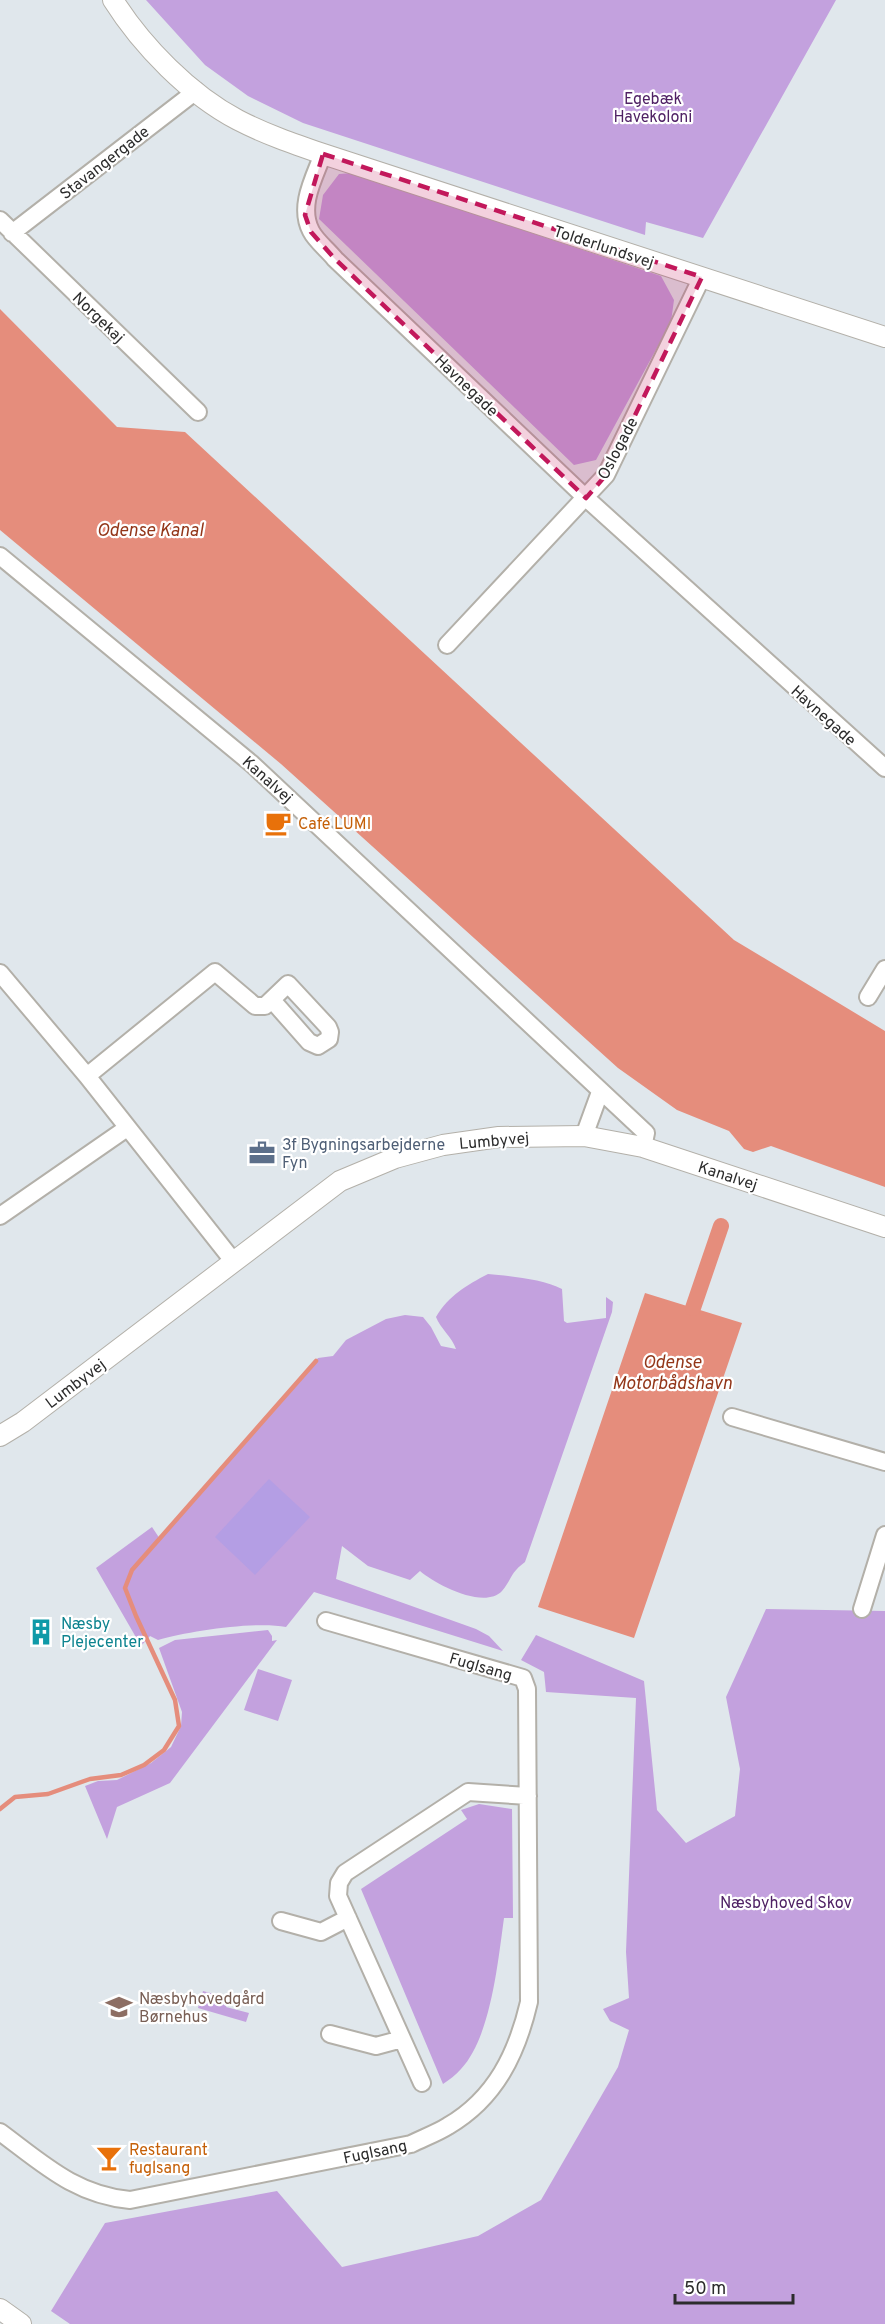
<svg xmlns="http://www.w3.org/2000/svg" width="885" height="2324" font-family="Overpass,sans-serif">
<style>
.green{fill:#c3a1de}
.pitch{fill:#b49ee4}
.water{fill:#e58d7c}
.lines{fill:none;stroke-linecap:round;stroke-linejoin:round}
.stream{stroke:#e58d7c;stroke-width:4.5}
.canal{stroke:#e58d7c;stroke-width:16}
.minor-casing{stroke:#b3b0a9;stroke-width:20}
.tertiary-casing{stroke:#b3b0a9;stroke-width:22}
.minor{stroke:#fff;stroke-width:16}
.tertiary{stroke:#fff;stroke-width:20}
.marked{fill:#c2185b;fill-opacity:0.2;stroke:#c2185b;stroke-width:4.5;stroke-dasharray:12 8;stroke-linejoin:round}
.labels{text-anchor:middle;stroke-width:4.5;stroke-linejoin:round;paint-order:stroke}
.park-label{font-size:16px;fill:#4f2164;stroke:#fff}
.street-label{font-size:16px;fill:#2c2c2c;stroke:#fff}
.food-label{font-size:16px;fill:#c56008;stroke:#fff;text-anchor:start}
.service-label{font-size:16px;fill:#4e5e75;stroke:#fff;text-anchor:start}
.culture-label{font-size:16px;fill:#0d838f;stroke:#fff;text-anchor:start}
.education-label{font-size:16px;fill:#785e54;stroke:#fff;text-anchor:start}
.water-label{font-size:18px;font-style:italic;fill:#933619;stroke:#fff}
</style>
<rect width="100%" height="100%" fill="#e0e7ec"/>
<!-- green -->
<path class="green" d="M146,0H836L703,238L646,222L645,235L303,123L248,96L205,65Z
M352,173L661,276L674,300L671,322L596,460L574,465L319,219L323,195L339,174Z
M488,1274C510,1276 543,1279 562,1289L564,1321L567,1323L606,1318V1297L613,1302L612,1312L525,1562C510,1573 512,1579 502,1591C484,1610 435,1584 420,1571L410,1580L368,1566L342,1546L336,1579L476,1629L489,1636L503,1651L314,1592L286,1627C256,1621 189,1631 158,1640L150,1636L141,1646L96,1568L152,1527L160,1539L318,1358L333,1356L346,1340L386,1319L405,1315L423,1317L431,1327L441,1346L456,1349C452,1337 440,1328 436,1317C449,1295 467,1285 488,1274Z
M766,1609L885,1611V2324H70L51,2311L105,2223L277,2191L342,2267L478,2236L541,2200L618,2067L629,2030L610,2021L603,2009L629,1998L626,1952L636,1698L546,1692L544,1672L521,1660L536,1635L644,1681L657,1810L686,1843L735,1816L740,1769L726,1697Z
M268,1630L272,1636V1641L277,1640L170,1783L117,1807L107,1839L85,1786L98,1781L117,1780L151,1763L171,1747L181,1726L182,1712L159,1648L175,1640Z
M258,1669L292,1680L278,1721L244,1710Z
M479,1804L512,1809L513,1918H504C498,1961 491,2037 461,2069C456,2075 449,2080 443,2084L361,1889L467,1819L461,1810Z
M203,1991L228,1998L226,2007L249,2013L246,2022L198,2008Z"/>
<!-- pitch -->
<path class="pitch" d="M269,1479L310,1517L255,1575L215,1537Z"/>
<!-- water -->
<path class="water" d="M0,309L117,427L185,432L734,940L885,1031V1187L771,1146L753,1152L744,1149L729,1131L677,1110L618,1068L281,764L0,530Z
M645,1293L742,1323L634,1638L538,1607Z"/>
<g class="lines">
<!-- stream -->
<path class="stream" d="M0,1809L15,1797L48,1794L90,1779L121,1775L144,1765L164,1750L179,1726L175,1700L136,1616L125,1588L132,1570L316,1361"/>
<!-- canal -->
<path class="canal" d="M693,1308L721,1226"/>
<!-- minor casing -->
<g class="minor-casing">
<path id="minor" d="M323,154C314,178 298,206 311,231C316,241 328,250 335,259L586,498L885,768
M0,220L198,412
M12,233L196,91
M0,556L252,764L646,1133L643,1147
M447,645L606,475L702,277
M0,973L87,1076L234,1262
M868,997L885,969
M87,1076L215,972L255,1006H265L288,984L328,1027L330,1032L329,1039L318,1046L309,1042L272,1000
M584,1136L600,1092
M0,1216L127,1128
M732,1417L885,1462
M862,1609L885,1535
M281,1921L321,1932L348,1918
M330,2034L376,2046L402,2039
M422,2083L338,1896L339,1883L345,1873L468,1792L528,1796
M0,2132C42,2163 75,2195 130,2200L411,2144C423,2138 437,2133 448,2126C496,2098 517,2053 529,2002L527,1689L523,1678L326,1621"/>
</g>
<!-- tertiary casing -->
<g class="tertiary-casing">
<path id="tertiary" d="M113,0C142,46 190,95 238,120C265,134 294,144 323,154L885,337
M0,1436L23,1422L340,1181L395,1158L443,1145L499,1137L584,1136L643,1147L885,1227
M0,2309L21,2324"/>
</g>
<!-- minor -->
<use href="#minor" class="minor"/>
<!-- tertiary -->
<use href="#tertiary" class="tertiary"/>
</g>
<!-- marked area -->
<path class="marked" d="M323,154L702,277L606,475L586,498L335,259L311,232L305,215Z"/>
<!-- icons -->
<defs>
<g id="cafe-bare" transform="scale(2.07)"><path d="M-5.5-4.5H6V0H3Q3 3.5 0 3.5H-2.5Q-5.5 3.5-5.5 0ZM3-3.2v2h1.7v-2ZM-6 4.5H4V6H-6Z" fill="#e8710a" stroke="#fff" stroke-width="2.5" paint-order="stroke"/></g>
<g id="office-bare" transform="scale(2.07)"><path d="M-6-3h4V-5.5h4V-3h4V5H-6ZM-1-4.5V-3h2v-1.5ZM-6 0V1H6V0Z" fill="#5c6f8a" stroke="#fff" stroke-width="2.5" paint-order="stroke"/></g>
<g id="building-bare" transform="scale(2.07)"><path d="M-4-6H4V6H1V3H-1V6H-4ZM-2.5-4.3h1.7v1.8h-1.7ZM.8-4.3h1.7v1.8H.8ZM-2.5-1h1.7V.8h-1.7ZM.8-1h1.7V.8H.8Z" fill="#0f9aa8" stroke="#fff" stroke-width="2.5" paint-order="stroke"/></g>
<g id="school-bare" transform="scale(2.07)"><path d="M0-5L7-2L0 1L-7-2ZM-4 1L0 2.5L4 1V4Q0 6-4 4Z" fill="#8d6e63" stroke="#fff" stroke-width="2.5" paint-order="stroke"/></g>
<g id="bar-bare" transform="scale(2.07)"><path d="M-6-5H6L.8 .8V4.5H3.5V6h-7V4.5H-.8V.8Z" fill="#e8710a" stroke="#fff" stroke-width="2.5" paint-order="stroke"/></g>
</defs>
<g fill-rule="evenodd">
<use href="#cafe-bare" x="278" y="823"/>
<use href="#office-bare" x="262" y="1153"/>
<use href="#building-bare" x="41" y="1632"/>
<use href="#school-bare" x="119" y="2007"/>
<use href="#bar-bare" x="109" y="2158"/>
</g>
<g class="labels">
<!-- park labels -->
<g class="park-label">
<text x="653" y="104">Egebæk<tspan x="653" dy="18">Havekoloni</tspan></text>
<text x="786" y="1908">Næsbyhoved Skov</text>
</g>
<!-- street labels -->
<g class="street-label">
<text transform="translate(104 162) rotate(-38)" y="6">Stavangergade</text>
<text transform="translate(604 246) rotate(18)" y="6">Tolderlundsvej</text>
<text transform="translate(99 317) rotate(44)" y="6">Norgekaj</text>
<text transform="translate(467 385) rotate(44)" y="6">Havnegade</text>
<text transform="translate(617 448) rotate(-62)" y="6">Oslogade</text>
<text transform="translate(824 715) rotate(42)" y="6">Havnegade</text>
<text transform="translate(268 779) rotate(42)" y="6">Kanalvej</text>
<text transform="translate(494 1140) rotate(-5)" y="6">Lumbyvej</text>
<text transform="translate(728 1175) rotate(18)" y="6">Kanalvej</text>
<text transform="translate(75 1383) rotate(-37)" y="6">Lumbyvej</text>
<text transform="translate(481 1666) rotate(16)" y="6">Fuglsang</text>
<text transform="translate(375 2151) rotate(-12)" y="6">Fuglsang</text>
</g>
<!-- food labels -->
<g class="food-label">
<text x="298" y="829">Café LUMI</text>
<text x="129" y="2155">Restaurant<tspan x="129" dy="18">fuglsang</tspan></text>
</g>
<!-- service labels -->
<g class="service-label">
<text x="282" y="1150">3f Bygningsarbejderne<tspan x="282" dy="18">Fyn</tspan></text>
</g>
<!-- culture labels -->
<g class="culture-label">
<text x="61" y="1629">Næsby<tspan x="61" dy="18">Plejecenter</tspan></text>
</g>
<!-- education labels -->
<g class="education-label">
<text x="139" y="2004">Næsbyhovedgård<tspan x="139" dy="18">Børnehus</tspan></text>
</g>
<!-- water labels -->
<g class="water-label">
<text x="150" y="536">Odense Kanal</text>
<text x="672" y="1368">Odense<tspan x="672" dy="21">Motorbådshavn</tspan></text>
</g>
</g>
<!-- scale -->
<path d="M675 2294v9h118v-9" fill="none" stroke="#2c2c2c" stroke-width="3"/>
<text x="684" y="2294" font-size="18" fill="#2c2c2c" stroke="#ffffff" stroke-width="4.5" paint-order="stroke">50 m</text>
</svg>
